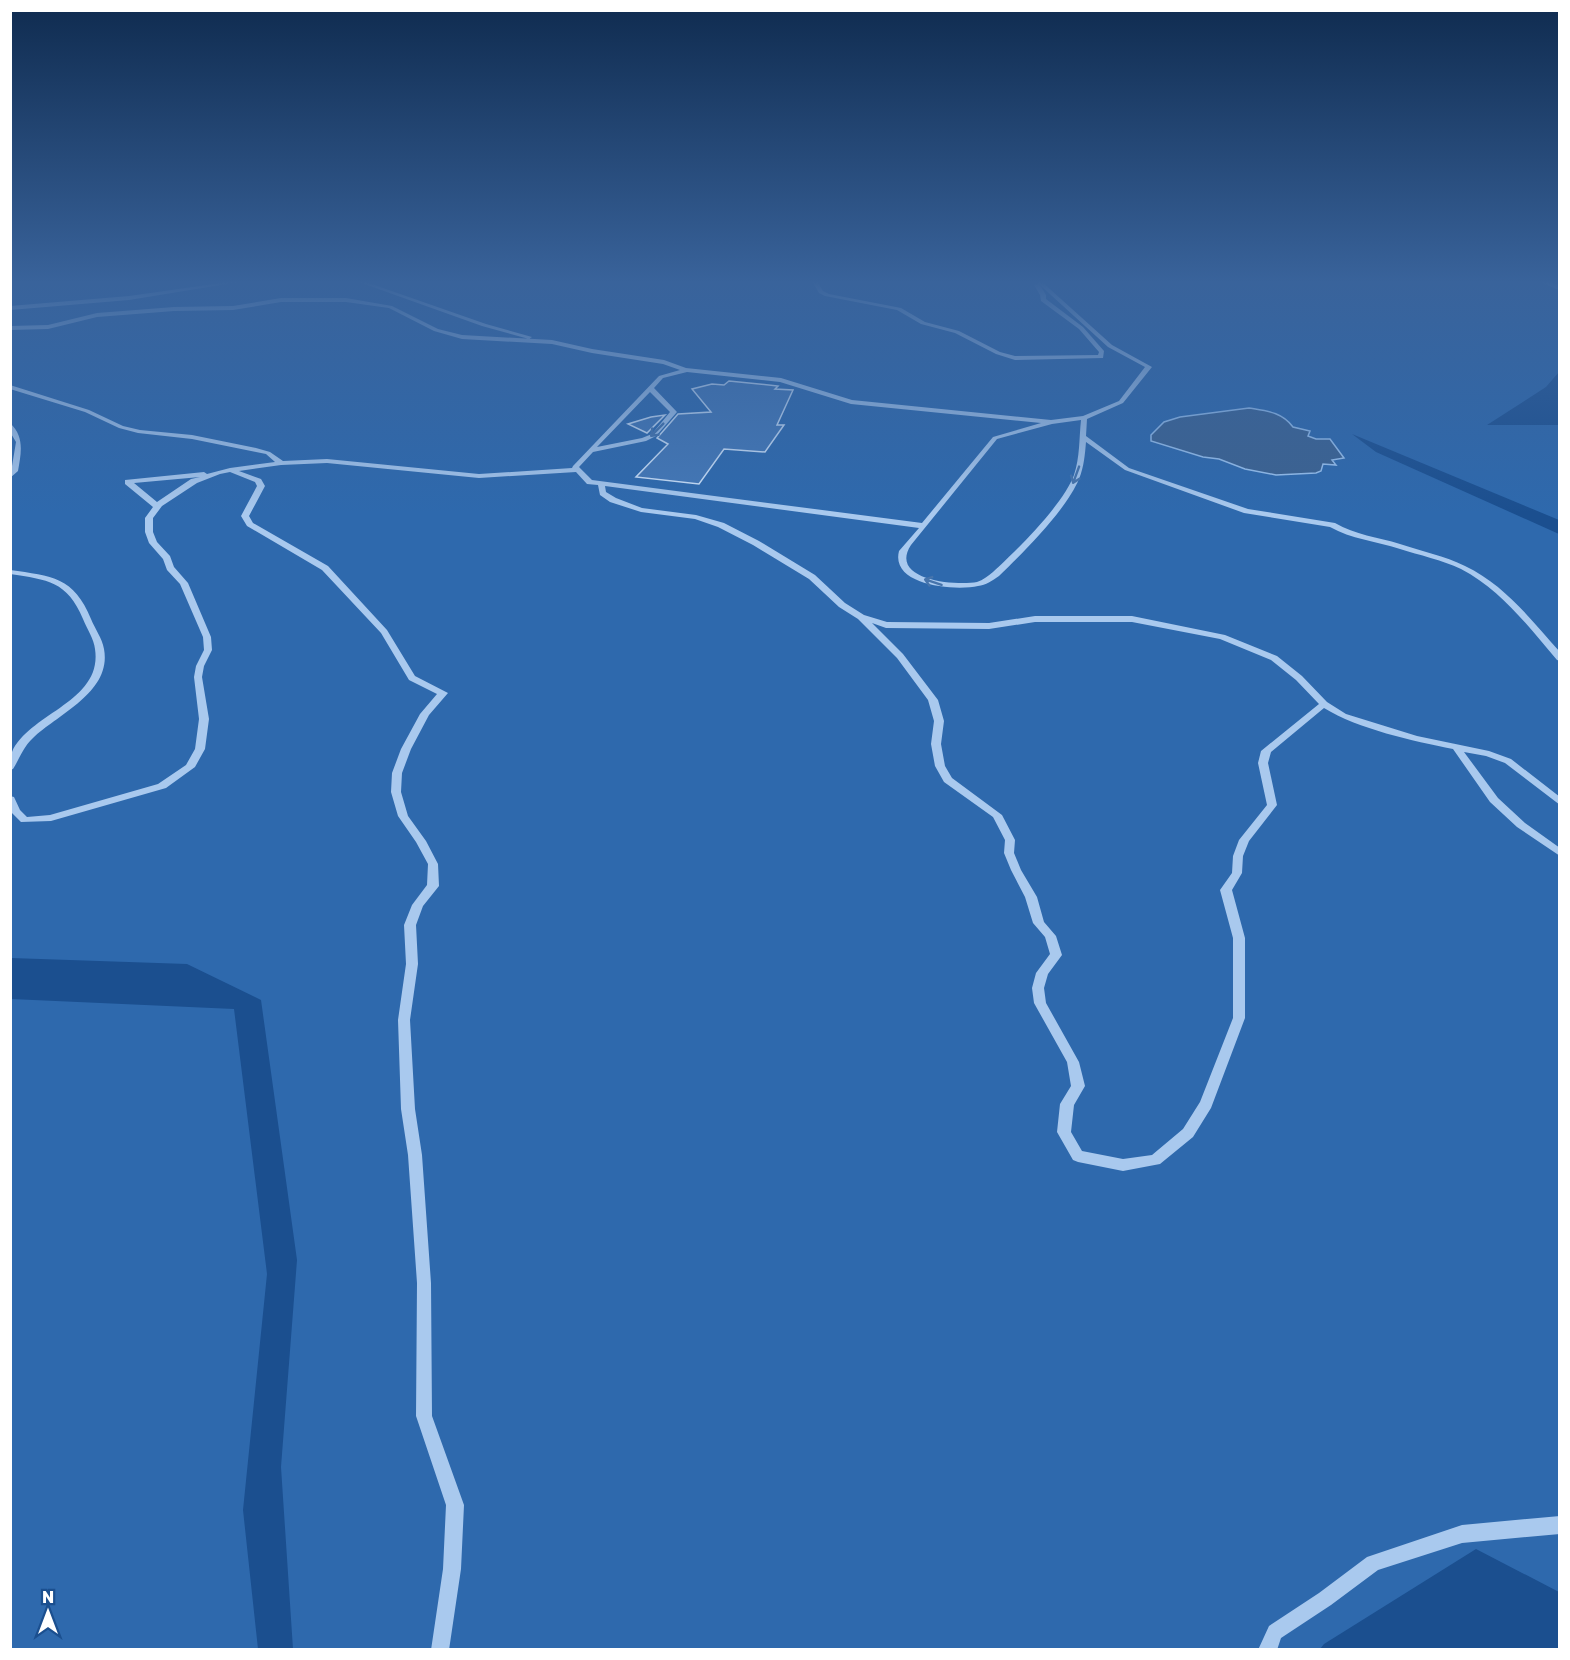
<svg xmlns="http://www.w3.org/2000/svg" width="1570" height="1660" font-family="'Golos Text',sans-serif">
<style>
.green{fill:#2e69ad}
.water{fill:#3c6290;stroke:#9cc4f0;stroke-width:1.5}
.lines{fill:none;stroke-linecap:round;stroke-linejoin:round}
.stream{stroke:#9cc4f0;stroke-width:4.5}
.building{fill:#4478b7;stroke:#cfe3fa;stroke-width:1.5}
.minor{fill:#a9c9ee;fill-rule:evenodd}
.oneway{stroke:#4674ac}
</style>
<rect width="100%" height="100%" fill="#1b4f8f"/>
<!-- green -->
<path class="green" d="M11,281H1543L1559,288V372L1546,387L1487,425H1559V520L1352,434L1376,452L1559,534V1592L1476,1549L1324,1644L1320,1649H293L281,1467L297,1260L261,1000L187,964L11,958Z
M11,999L234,1009L267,1274L243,1510L258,1649H11Z"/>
<!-- water -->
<path class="water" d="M1249,408C1267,411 1282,412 1293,427L1310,431L1308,436L1316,439H1330L1344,458L1332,460L1336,465L1323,464L1321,471L1316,473L1276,475L1245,469L1219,459L1203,457L1151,441V435L1164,422L1180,417Z"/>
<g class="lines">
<!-- stream -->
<path class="stream" d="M1543,281L1560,288"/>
</g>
<!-- building -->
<path class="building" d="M729,381L778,386L775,389L793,390L777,425H784L765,452L724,449L699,484L636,477L668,444L657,438L678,414L711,412L692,389L712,384L724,385Z
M665,415L647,433L628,424L651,417Z"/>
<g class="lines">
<!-- minor -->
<path class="minor" d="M235,281H245L129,300L10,310V306L129,296Z
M356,281H363L486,324L532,337L529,339L482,326Z
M812,281H817L823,291L829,294L901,308L925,322L959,331L1000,352L1015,356L1098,355L1099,352L1079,329L1041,301L1040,295L1034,285L1038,284L1036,281H1041L1112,345L1152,367L1123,403L1087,419L1086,436L1129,468L1248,509L1335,523C1355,535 1378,537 1400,544C1421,551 1445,556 1465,566C1505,585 1531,620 1560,652V661L1557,660C1528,626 1501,590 1461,569C1442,560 1419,555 1400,549C1376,541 1351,539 1330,527L1244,513L1125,470L1086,442C1085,454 1084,467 1079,479C1066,510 1024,552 999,576C992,581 986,585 978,586C956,591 890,586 899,551L919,528L605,486L606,492L616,498L642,508L696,515L724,523L759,541L815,575L845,603L864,615L887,622L989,623L1035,616H1132L1225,635L1277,656L1302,676L1327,702L1346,714L1417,736L1489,751L1511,759L1560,797V805L1505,763L1486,756L1464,752L1498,798L1525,823L1560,848V856L1517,827L1490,802L1453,749C1413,741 1358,729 1324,708L1271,752L1268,763L1277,805L1249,841L1243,856L1242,873L1232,890L1245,938V1018L1211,1108L1193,1137L1160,1164L1123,1171L1078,1162L1073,1160L1057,1132L1060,1104L1071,1086L1067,1062L1034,1003L1032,988L1036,973L1050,954L1045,937L1033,923L1025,897L1011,870L1004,853L1005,840L993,817L944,782L935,766L931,744L934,721L928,700L897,658L858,619L839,607L809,579L753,545L718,527L695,519L641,512L610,502L600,495L598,485L587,484L576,472L479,478L327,463L281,465L239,471L261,479L265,486L249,516L253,523L328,566L387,630L415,676L448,693L429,715L411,749L402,773L401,792L408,816L426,841L438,864L439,886L423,906L416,925L418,964L410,1020L415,1109L422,1155L431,1283L432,1416L464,1505L461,1569L449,1650H431L443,1569L446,1505L416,1416L417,1283L408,1155L401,1109L398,1020L406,964L404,925L412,905L427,885L428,864L416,842L398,816L391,792L392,773L401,749L420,714L437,694L409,680L381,633L322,570L247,526L241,516L257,486L255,482L230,472L220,474L197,483L162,506L153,518V532L157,542L170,556L174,567L188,583L211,637L212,650L204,666L202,677L209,719L205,749L195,767L166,788L51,821L21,822L10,811V796L14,797L20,810L27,817L50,815L158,784L186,765L195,749L199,719L194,677L196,666L204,650L203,637L180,584L167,570L163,559L149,543L145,532V518L153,507L125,484V480L204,472L207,474L230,468L275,462L266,454L256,452L192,439L138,433L119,428L85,412L10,389V385L89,410L123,426L140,430L192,435L256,448L270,452L283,461L327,459L479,474L572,468L573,466L659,376L680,370L663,364L592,353L552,344L462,339L434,331L389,308L346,302H281L233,310L174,311L97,317L48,329L10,330V326L48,325L97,313L174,307L233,306L281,298H346L392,306L438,329L462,335L552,340L592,349L664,360L686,368L781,378L852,400L1051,420L1083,416L1119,401L1145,367L1108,347L1040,285L1046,295V299L1083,327L1104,351L1103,358L1015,360L996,354L955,333L921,324L897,310L825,296L819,293ZM687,372L780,382L851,404L1041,423L993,437L922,523L592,480L579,467L593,452L646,441L656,436L677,412L654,388L663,378ZM650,392L670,412L652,434L642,438L597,447ZM1081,420C1079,439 1080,457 1074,475C1063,505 1016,551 993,572C988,576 983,580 977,582C956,586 888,580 911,545L997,439L1052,424ZM200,477L191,479L157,502L134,483ZM1035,622H1132L1220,639L1271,660L1296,680L1319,704L1261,751L1258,763L1267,805L1239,840L1233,856L1232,873L1220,890L1233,938V1018L1200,1102L1183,1129L1152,1155L1123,1159L1082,1151L1071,1132L1074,1105L1085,1086L1079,1062L1046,1003L1044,988L1048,974L1062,955L1056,936L1044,922L1037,897L1021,870L1014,853L1015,840L1002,815L952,778L945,766L941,744L944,721L938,700L903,654L872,623L886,628L989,629Z
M1550,281H1560V284L1551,282Z
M10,423C25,437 21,453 18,471L10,478L16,442L10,432Z
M10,570C52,576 74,577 91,619C95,629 102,638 104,649C112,692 58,714 33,738C23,747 20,758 13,769L10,770C10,764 9,757 12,752C29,713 103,702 95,649C94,639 87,629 83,619C67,581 48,580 10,574Z
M1560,1516V1534L1462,1543L1378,1570L1331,1605L1281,1638L1277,1650H1258L1269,1626L1319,1593L1367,1557L1462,1525Z"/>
</g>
<!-- one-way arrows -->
<defs><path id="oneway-shaft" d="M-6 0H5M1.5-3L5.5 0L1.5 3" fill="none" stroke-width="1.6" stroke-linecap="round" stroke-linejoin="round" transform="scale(1.5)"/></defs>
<g class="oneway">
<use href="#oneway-shaft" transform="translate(657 430) rotate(135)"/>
<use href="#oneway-shaft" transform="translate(1076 475) rotate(110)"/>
<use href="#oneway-shaft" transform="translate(933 582) rotate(-162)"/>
</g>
<!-- sky -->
<linearGradient id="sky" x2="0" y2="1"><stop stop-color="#0f2b4f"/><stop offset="0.55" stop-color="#39639b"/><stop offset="1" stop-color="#39639b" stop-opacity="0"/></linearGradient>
<rect width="1570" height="513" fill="url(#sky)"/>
<!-- border -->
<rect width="1570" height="1660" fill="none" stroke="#ffffff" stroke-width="24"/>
<!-- north arrow -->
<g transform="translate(48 1612)" stroke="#1b4f8f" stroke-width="4.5" paint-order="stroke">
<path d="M0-4.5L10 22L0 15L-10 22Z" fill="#ffffff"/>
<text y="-9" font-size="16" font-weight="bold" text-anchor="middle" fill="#ffffff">N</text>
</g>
</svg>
